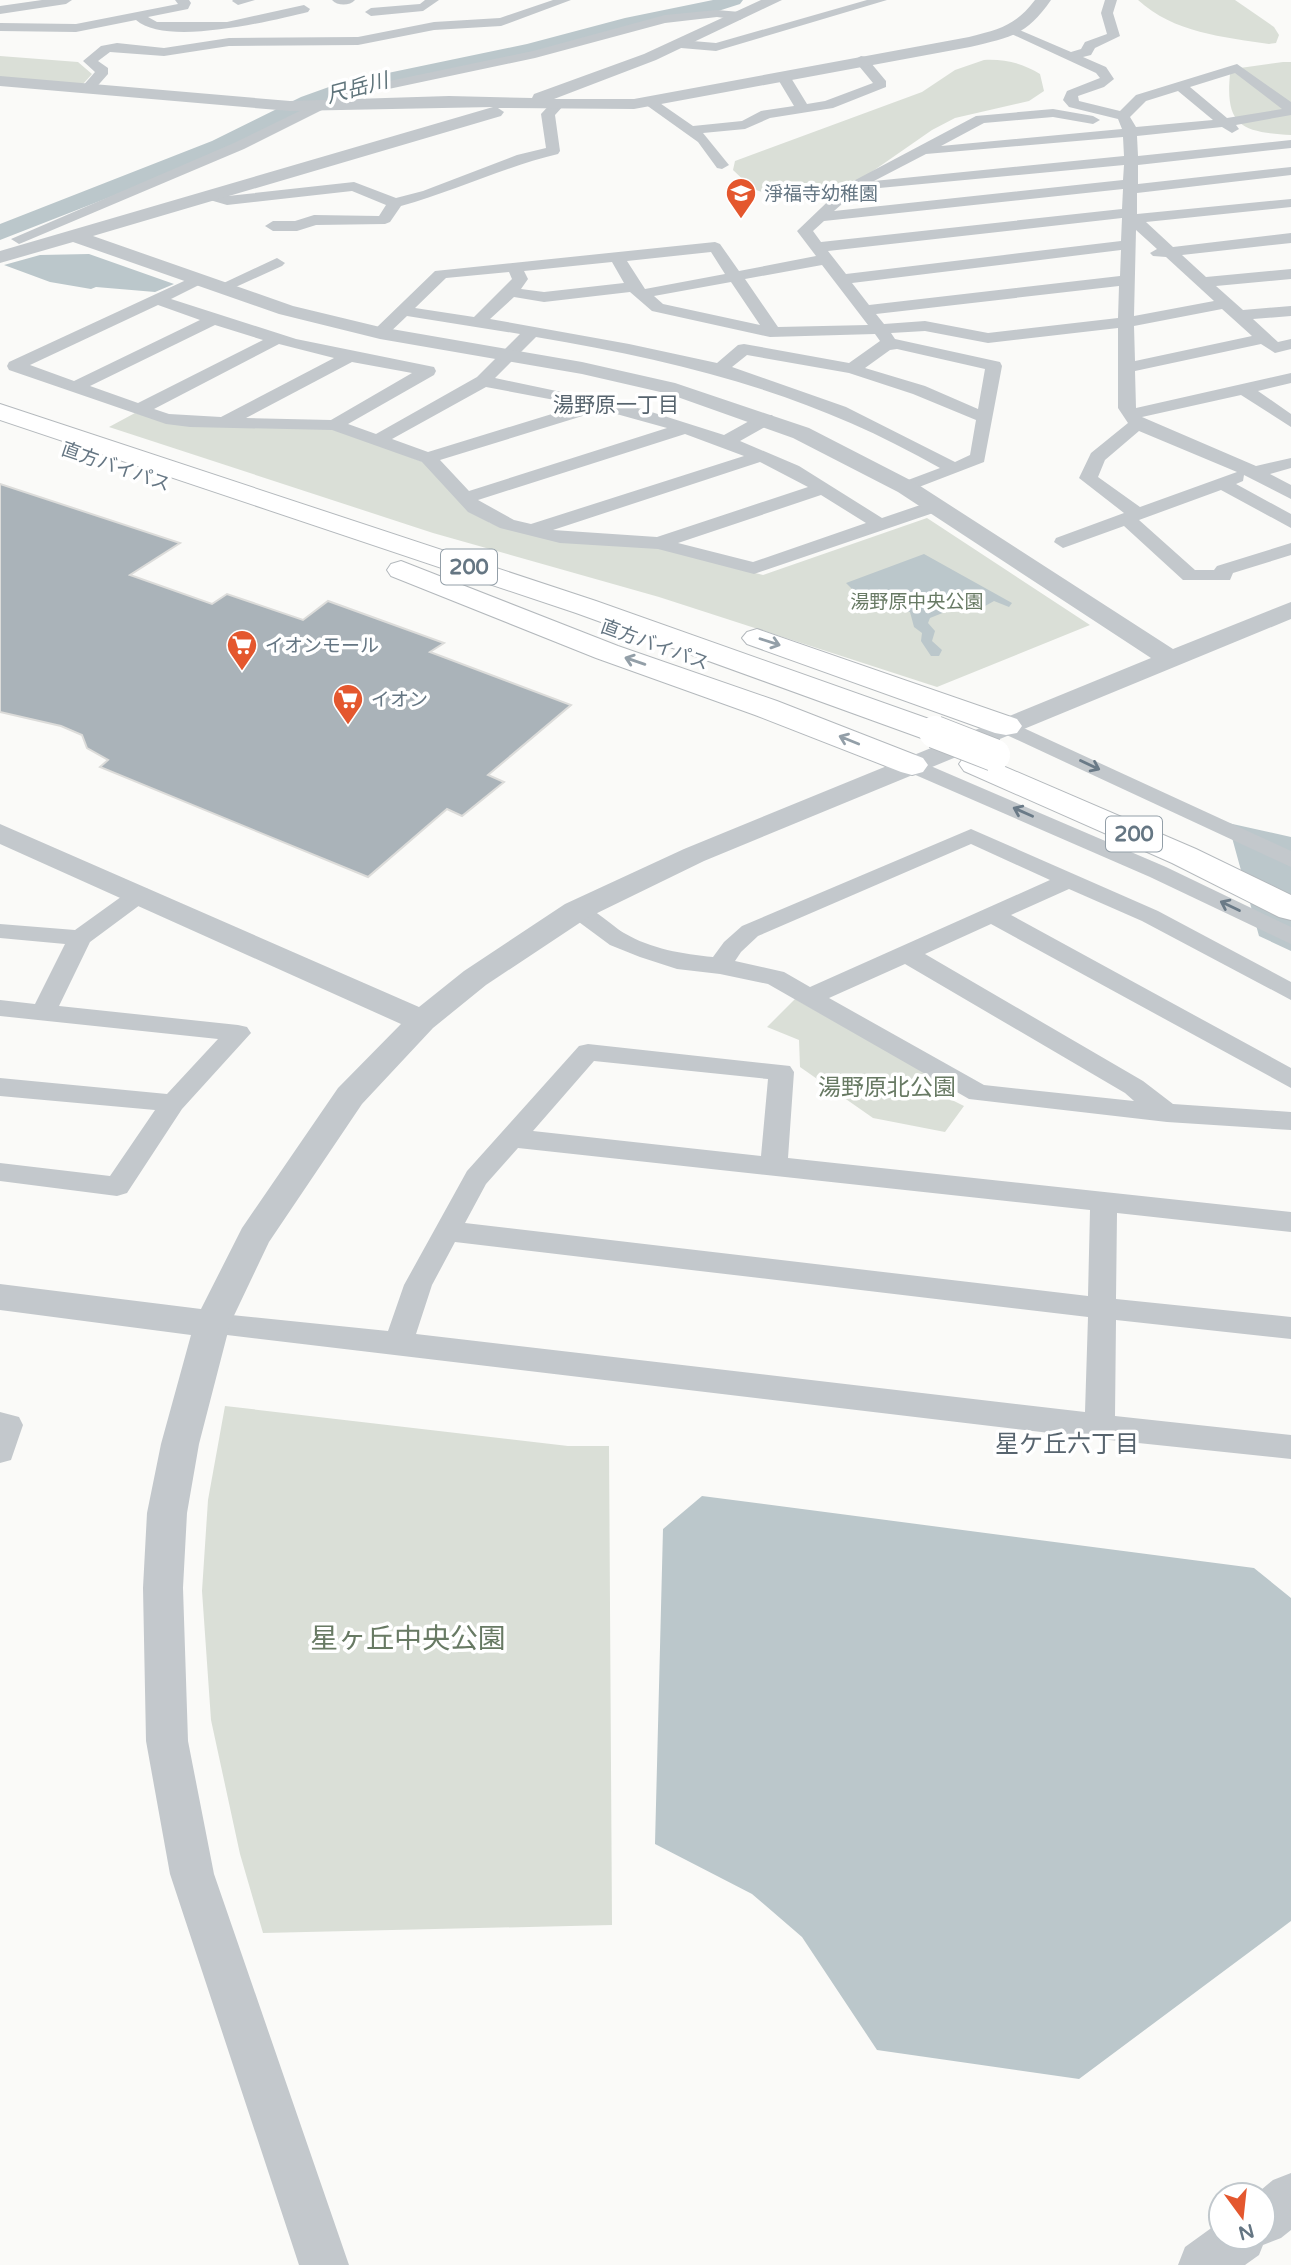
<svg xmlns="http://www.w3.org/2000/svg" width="1291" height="2265" font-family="'Varela Round','Noto Sans JP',sans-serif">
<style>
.green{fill:#dadfd7}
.water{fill:#bbc7cb}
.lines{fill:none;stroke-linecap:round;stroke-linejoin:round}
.river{fill:#bbc7cb;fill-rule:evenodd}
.building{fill:#aab3b9;stroke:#dcdcda;stroke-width:2}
.trunk-casing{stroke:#b4b9bd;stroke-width:2}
.minor{fill:#c3c8cc;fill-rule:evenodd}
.tertiary{fill:#c3c8cc;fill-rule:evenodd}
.trunk{fill:#fff;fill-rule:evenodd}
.trunk-bridge-casing{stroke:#b4b9bd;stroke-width:34;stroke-linecap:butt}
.trunk-bridge{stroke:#fff;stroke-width:32}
.oneway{stroke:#939fa8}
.oneway2{stroke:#6a7a87}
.labels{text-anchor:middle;stroke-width:7;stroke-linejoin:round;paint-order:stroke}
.far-poi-label{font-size:19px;fill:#657683;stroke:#fff;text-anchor:start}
.far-street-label{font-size:19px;fill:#657683;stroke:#fff}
.far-park-label{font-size:19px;fill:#687a64;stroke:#fff}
.far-water-label{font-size:21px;font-style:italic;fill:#60757c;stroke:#fff}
.far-neighbourhood-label{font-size:21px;fill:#57646e;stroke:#fff}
.shield{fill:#fff;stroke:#939fa8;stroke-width:2}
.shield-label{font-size:21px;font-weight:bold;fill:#657683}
.park-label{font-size:23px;fill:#687a64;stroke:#fff}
.neighbourhood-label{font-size:24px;fill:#57646e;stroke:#fff}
.near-park-label{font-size:28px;fill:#687a64;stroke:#fff}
</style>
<rect width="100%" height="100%" fill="#fafaf8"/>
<!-- green -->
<path class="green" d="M1138,0H1235L1274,27L1279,35L1276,43L1269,44C1223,37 1174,33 1138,0Z
M0,56L78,62L92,74L83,84L0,78Z
M984,60C1005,59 1022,63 1040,74L1044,91L1029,101L955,118L932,130L837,196L792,202L753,189L733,170L735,161L922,92L955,70Z
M1283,62H1291V135C1242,132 1225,126 1230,74L1240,68Z
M135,413L162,421L336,429L423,462L490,523L651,546L763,575L927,518L1090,625L937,687L659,597L433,533L109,427Z
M795,999L955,1089L946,1097L964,1106L945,1132L873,1118L800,1067L799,1040L767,1027Z
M225,1406L568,1446H609L612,1925L263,1933L240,1854L211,1720L202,1591L208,1500Z"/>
<!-- water -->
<path class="water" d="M89,254L174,284L155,292L96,287L91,289L50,282L4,265L40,255Z
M924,554L1012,603L1009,607L994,601L978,610L945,612L930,618L928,623L935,631L932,641L942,650L939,656H931L921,641L922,633L914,627L910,612L865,602L846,583Z
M1228,823L1291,837V951L1259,936Z
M702,1496L1254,1568L1291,1598V1921L1079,2079L877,2050L802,1937L752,1894L655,1844L663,1529Z"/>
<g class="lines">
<!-- river -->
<path class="river" d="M713,0H743L740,4L712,13L627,30L530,56L354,93L317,107L228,151L0,240V224L212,141L301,97L340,83L527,44L625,18Z"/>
</g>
<!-- building -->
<path class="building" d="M0,484L180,543L130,575L212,604L227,594L303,620L328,601L444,643L430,652L571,705L488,775L504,782L462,816L447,809L368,877L100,767L108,760L87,748L82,735L61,726L0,712Z"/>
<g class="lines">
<!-- trunk casing -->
<g class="trunk-casing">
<path id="trunk" d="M0,404L596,601L946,725L951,732L946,739L935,741L924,739L576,613L0,420Z
M401,561L618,646L777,701L923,758L928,765L923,772L912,775L901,772L755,715L596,658L391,576L387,570L391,564Z
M757,629L1017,719L1022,726L1017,733L1006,735L995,733L747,644L742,638L747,632Z
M975,754L1196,849L1291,895V920L1279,917L1172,863L964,771L959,764L964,757Z"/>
</g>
<!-- minor -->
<path class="minor" d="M42,0H72L66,4L0,14V6Z
M175,0H189L191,3L188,9L148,17L157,22H227L304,5L310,9L308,12C271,21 166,47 136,20L76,32L0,31V23L76,24L178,4Z
M255,0L238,5L232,1L233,0Z
M332,0H355C350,6 337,6 332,0Z
M425,0H439L423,11L371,16L365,12L371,8L420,4Z
M553,0H571L501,26L434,30L358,45L229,46L164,56L110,52L98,61L108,68V74L93,91H83L81,88L95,72L83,61L101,46L117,43L164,48L229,38L358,37L434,22L500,18Z
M867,0H887L716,51L681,48L675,44L681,40L716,43Z
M1105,0H1117L1113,13L1120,36L1095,48L1091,55L1083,57L1106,67L1114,79L1104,87L1078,96L1079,101L1120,111L1136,95L1237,64L1291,102V115L1236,125L1239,129L1232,133L1222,127L1137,136L1138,156L1291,140V148L1138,165V184L1291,167V175L1137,193V214L1291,199V207L1146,222L1173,247L1291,233V243L1182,255L1206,277L1291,269V279L1216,286L1243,310L1291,306V316L1253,319L1278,342L1291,339V349L1275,353L1261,344L1135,371L1136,408L1291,373V383L1258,391L1291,414V427L1241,395L1142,417L1256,466L1291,458V468L1270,474L1291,485V499L1244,475L1243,481L1236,484L1291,514V528L1221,490L1139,520L1195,570H1214L1217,566L1291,543V555L1233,573L1230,580H1183L1124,526L1063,548L1054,542L1056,538L1124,513L1079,478L1091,453L1128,423L1118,408V328L988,343L925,331L891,333L895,339L1000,362L1002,366L984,462L906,492L900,491L897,487L900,483L940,468C809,393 683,362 536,337L495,378L642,409L724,435L760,415H772L775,419L772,423L740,441L799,466L882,518L935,500L944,506L942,510L754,574L658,549L560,543L500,528L468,512L422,462L332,430L190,427L166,424L9,370L7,366L9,362L197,275L205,280L203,283L171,299L296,339L434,367L436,371L434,375L348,424L376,434L477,377L520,334L407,316L386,336H374L372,333L374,330L435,271L715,242L720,244L739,271L816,256L797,231L844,186L976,116L1053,109L1093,116L1100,120L1093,124L1053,117L984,123L941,146L1122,129L1118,119L1069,107L1063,100L1067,91L1100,78L1096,73L1005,31L1011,27L1015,28L1071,52L1081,49L1085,42L1107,34L1101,13ZM1235,73L1282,109L1227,118L1190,87ZM1178,91L1213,120L1136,127L1130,117L1146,101ZM1123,137L1124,156L874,181L926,154ZM1124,165L1123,180L834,211L858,190ZM1123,189L1122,209L821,242L813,231L824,221ZM1122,218L1121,241L846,274L828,251ZM1136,230L1157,249L1150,253L1153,256L1166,257L1214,301L1134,316ZM1121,250L1120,276L869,305L852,283ZM711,252L725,274L645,289L627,261ZM612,262L624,283L544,292L521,289L528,279L524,271ZM822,265L868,325L778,327L745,279ZM509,272L512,279L474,317L415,308L446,278ZM731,282L760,325L663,304L654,296ZM1119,286L1118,318L988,333L925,321L884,324L876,314ZM630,292L652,311L770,337L875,334L880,341L849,363L744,344L738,345L717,363L629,344L490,319L514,297L544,302ZM158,305L200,320L74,381L30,365ZM1222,309L1252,336L1135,361L1134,326ZM215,325L263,340L138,403L90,386ZM279,344L334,358L221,417L169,414L154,409ZM897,349L985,369L978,409L925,386L865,368L890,350ZM747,355L849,373L913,394L976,420L970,455L955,462L846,407L732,367ZM352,362L412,373L331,420L246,418ZM486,387L581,405L428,452L392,439ZM602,410L667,428L469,491L440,460ZM1139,431L1237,472L1140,507L1098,477L1105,460ZM685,434L744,456L531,524L514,520L478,500ZM760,462L808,487L657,537L553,530ZM821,495L866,523L753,562L678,543Z
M717,10L740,12L746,16L740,20L717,17L665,23L535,58L365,94L342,102L336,108H326L244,149L24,242L19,244L11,239L234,143L316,103H326L332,96L356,88L533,51L665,15Z
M861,56L866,57L886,81V87L833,108L770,118L745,129L703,133L729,165L722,169L717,168L698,142L642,102L644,99H654L693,126L742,121L761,111L794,106L776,76L778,73H788L807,104L825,101L873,83L854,60Z
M558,100L565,104L555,115L560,151L558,154C504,167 454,191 401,206L390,222L385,224L316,225L297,231H273L265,226L273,221H295L314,215L379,216L386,205L352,191L227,205L203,198L201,195L208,191L228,196L354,182L396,198L423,191L517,155L546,148L541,114L553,101Z
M277,258L285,263L282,266L227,291H215L213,288Z
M1006,720L1291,851V867L998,731L995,726L998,721Z
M912,758L1166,867L1291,927V944L1150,877L904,770L901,765L904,760Z
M971,829L1158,911L1291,982V1000L1142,921L1069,889L1011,915L1291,1068V1088L991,924L925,954L1143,1081L1173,1104L1291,1112V1130L1167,1122L969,1099L768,984L720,974L677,969L640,957L610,945L564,911L568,906C589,900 607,923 624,933C651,949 683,954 713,957L724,942L742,926ZM971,844L1050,880L810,987L784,972L735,961L741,952L758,936ZM905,964L1125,1093L1134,1101L984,1085L829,998Z
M140,887L148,889L152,894L148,899L90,942L59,1006L238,1025L247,1027L251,1033L182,1109L127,1193L117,1196L0,1181V1163L110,1176L155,1110L0,1096V1078L167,1094L218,1039L0,1016V1000L35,1004L65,944L0,938V924L75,930L132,889Z
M588,1044L790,1066L794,1072L788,1158L1291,1212V1232L1117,1213L1116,1299L1291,1317V1339L1116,1320L1115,1416L1291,1435V1459L1100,1439L202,1332L198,1324L202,1316L212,1313L388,1331L404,1285L467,1171L579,1046ZM594,1061L768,1079L761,1156L533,1131ZM518,1148L1090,1210L1088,1296L465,1223L486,1184ZM455,1242L1088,1317L1085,1412L416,1334L432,1285Z
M0,1412L19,1417L23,1425L11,1460L0,1463Z"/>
<!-- tertiary -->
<path class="tertiary" d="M761,0H782L656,60L554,99H634L969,37C1000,29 1015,26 1035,0H1051C1026,36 1011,37 970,47L634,109L498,108L504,112L501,116L93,236L293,306L380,327L582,362L675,383L809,428L914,482L1173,649L1291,602V619L704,861L587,918L486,985L433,1028L362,1104L269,1242L230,1324L199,1444L187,1513L183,1588L188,1741L214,1874L349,2265H299L170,1874L146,1741L143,1588L147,1513L161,1444L191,1335L0,1310V1284L201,1309L242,1228L338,1088L401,1024L0,844V824L419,1007L464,971L565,904L684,849L1151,658L898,492L793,438L669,394L582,374L380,339L279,314L73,242L0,263V251L493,107L290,111L0,86V76L290,101L449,96L532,98L534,94L644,54Z
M1291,2173V2230L1281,2238L1263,2245L1259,2255L1245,2265H1178L1185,2247L1221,2221V2237H1263V2195H1255L1273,2180Z"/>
<!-- trunk -->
<use href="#trunk" class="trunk"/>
<!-- trunk-bridge casing -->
<g class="trunk-bridge-casing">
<path id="trunk-bridge" d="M935,732L994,755"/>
</g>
<!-- trunk-bridge -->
<use href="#trunk-bridge" class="trunk-bridge"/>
</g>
<!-- one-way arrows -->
<defs><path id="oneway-shaft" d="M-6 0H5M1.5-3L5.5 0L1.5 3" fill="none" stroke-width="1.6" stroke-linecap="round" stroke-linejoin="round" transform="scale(1.75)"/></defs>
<g class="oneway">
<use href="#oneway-shaft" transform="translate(770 642) rotate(18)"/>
<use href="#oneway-shaft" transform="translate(635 661) rotate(-161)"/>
<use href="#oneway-shaft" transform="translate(849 740) rotate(-158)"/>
</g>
<g class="oneway2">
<use href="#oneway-shaft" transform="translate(1090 765) rotate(25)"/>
<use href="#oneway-shaft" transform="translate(1023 812) rotate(-156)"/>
<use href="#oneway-shaft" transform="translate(1230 906) rotate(-154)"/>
</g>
<!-- icons -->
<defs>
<g id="school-pin" transform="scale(1.575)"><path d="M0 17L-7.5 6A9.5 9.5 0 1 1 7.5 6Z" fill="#e4572e" stroke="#fff"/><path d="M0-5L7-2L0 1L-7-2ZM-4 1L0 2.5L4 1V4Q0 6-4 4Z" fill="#fff"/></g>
<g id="supermarket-pin" transform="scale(1.575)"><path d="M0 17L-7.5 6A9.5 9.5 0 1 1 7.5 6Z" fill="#e4572e" stroke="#fff"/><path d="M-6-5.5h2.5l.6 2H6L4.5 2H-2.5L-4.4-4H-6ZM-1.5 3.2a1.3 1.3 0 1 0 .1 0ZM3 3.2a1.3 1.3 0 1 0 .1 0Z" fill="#fff"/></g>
</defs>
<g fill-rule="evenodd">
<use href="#school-pin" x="741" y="193"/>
<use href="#supermarket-pin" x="242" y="645"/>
<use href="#supermarket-pin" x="348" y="699"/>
</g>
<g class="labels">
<!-- far-poi labels -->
<g class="far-poi-label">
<text x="764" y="200">淨福寺幼稚園</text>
<text x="265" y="652">イオンモール</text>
<text x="371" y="706">イオン</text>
</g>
<!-- far-street labels -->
<g class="far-street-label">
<text transform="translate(116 466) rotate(19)" y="7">直方バイパス</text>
<text transform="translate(655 644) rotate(20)" y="7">直方バイパス</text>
</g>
<!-- far-park labels -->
<g class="far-park-label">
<text x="917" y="608">湯野原中央公園</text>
</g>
<!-- far-water labels -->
<g class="far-water-label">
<text transform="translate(357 88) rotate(-15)" y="7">尺岳川</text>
</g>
<!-- far-neighbourhood labels -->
<g class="far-neighbourhood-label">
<text x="616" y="412">湯野原一丁目</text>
</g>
<!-- shield labels -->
<g class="shield">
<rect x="441" y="549.5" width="56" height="35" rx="5"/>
<rect x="1106" y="816.5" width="56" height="35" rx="5"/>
</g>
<g class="shield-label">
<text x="469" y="574">200</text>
<text x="1134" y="841">200</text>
</g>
<!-- park labels -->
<g class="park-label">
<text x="887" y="1095">湯野原北公園</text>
</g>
<!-- neighbourhood labels -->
<g class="neighbourhood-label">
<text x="1067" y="1452">星ケ丘六丁目</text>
</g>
<!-- near-park labels -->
<g class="near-park-label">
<text x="408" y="1648">星ヶ丘中央公園</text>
</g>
</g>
<!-- north arrow -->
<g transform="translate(1242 2216) rotate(165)"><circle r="33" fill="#ffffff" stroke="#c1c8cd" stroke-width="2"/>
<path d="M0-5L12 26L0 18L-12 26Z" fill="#e4572e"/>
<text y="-10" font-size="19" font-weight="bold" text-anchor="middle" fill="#657683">N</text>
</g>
</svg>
